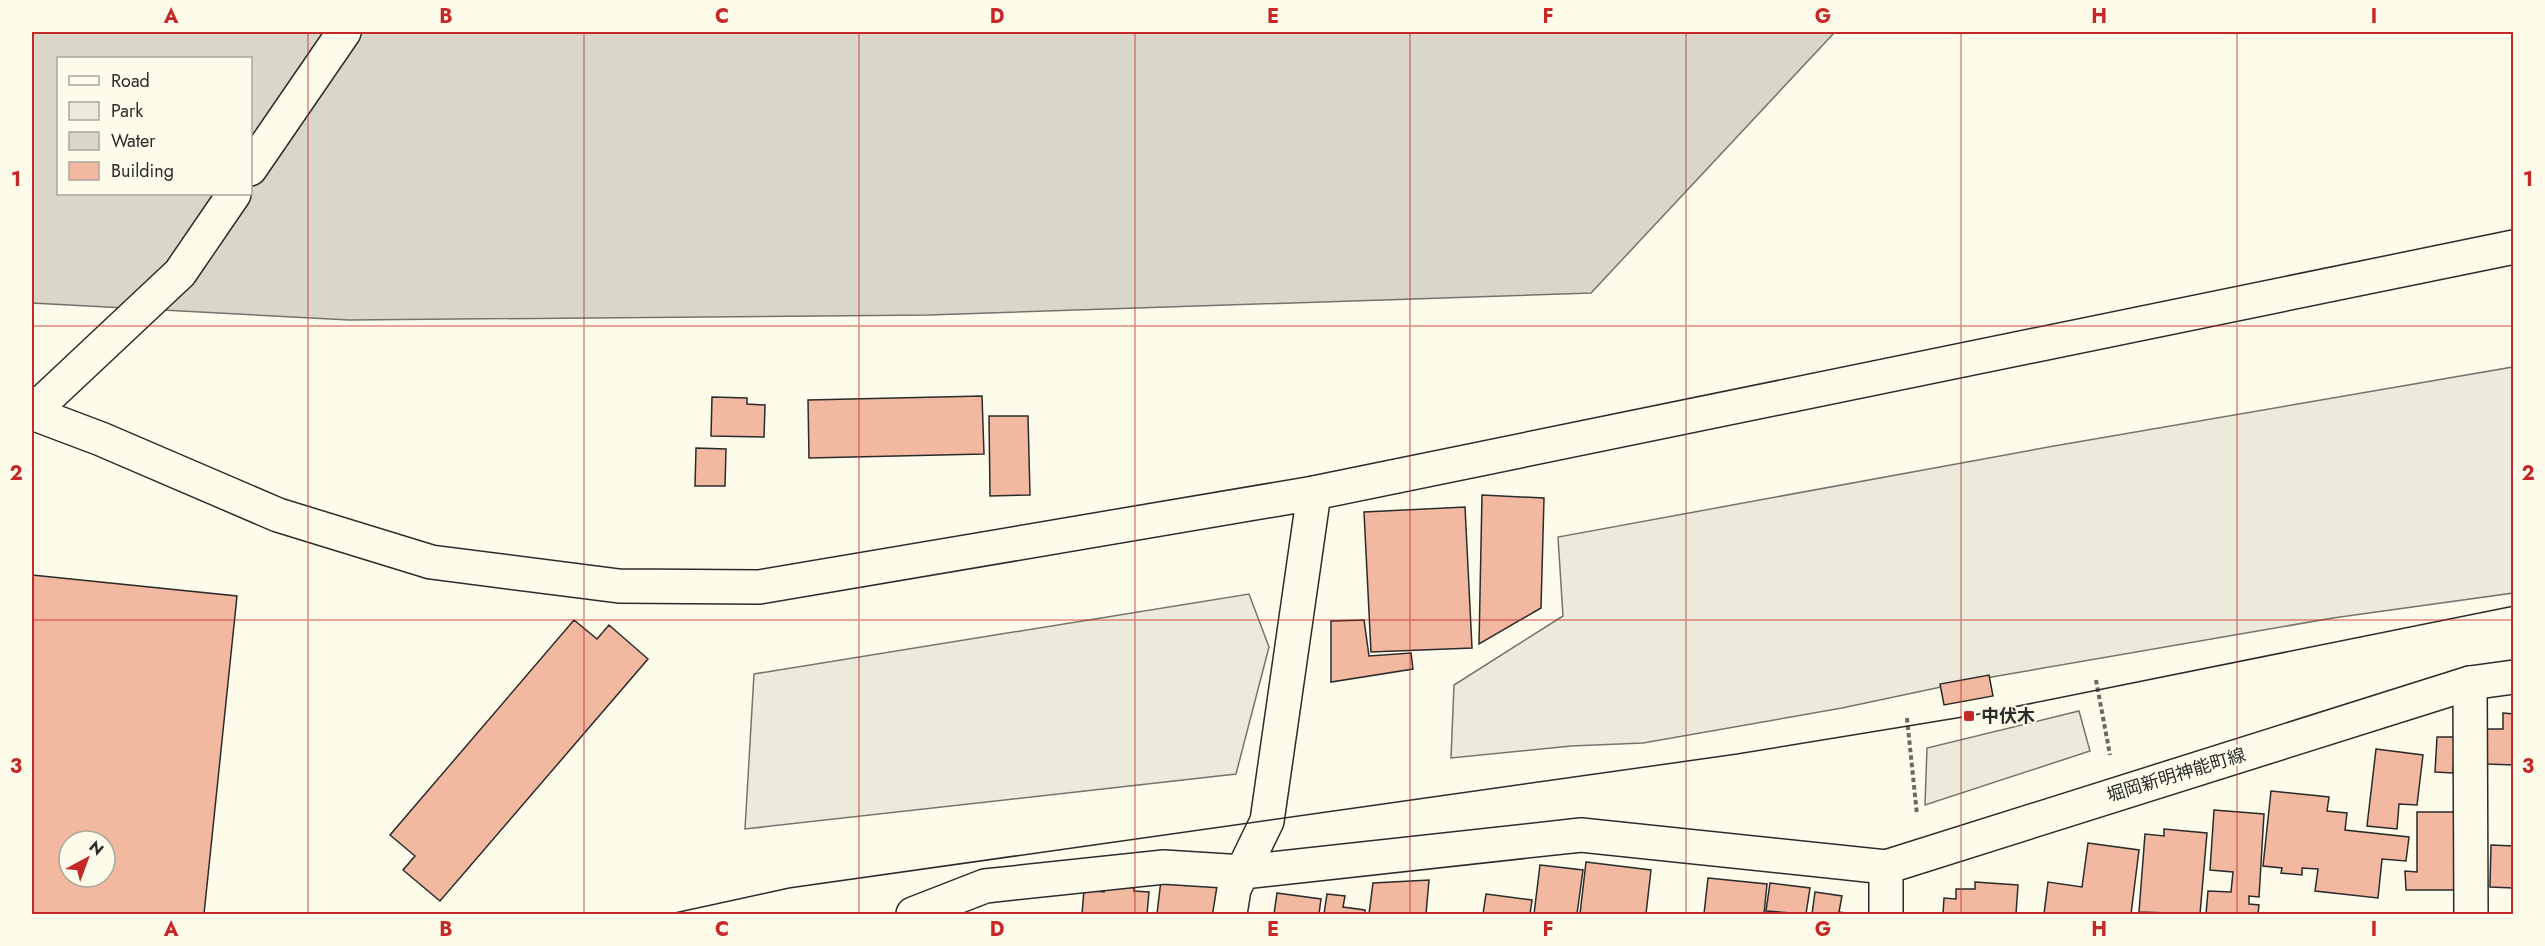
<svg xmlns="http://www.w3.org/2000/svg" width="2545" height="946" font-family="Jost,'Noto Sans JP',sans-serif">
<style>
.green{fill:#ecebdb;stroke:#74746e;stroke-width:1.5}
.water{fill:#d8d7c9;stroke:#74746e;stroke-width:1.5;fill-rule:evenodd}
.building{fill:#f2b8a0;stroke:#2b2b2b;stroke-width:1.5;fill-rule:evenodd}
.lines{fill:none;stroke-linecap:round;stroke-linejoin:round}
.minor-casing{stroke:#2b2b2b;stroke-width:36}
.tertiary-casing{stroke:#2b2b2b;stroke-width:36}
.secondary-casing{stroke:#2b2b2b;stroke-width:36}
.path{stroke:#6a6964;stroke-width:4;stroke-dasharray:4.5 3;stroke-linecap:butt}
.minor{stroke:#fdfbea;stroke-width:33}
.tertiary{stroke:#fdfbea;stroke-width:33}
.secondary{stroke:#fdfbea;stroke-width:33}
.tram{stroke:#2b2b2b;stroke-width:1.5}
.grid{fill:none;stroke:#c62828;stroke-width:1.5;stroke-opacity:0.55}
.poi-dot{fill:#c62828;stroke:#fdfbea;stroke-width:2}
.labels{text-anchor:middle;stroke-width:4.5;stroke-linejoin:round;paint-order:stroke}
.poi-label{font-size:18px;font-weight:bold;fill:#2b2b2b;stroke:#fdfbea;text-anchor:start}
.street-label{font-size:18px;fill:#2b2b2b;stroke:#fdfbea}
.neatline{fill:none;stroke:#c62828;stroke-width:2}
.grid-label{font-size:20px;text-anchor:middle;font-weight:bold;fill:#c62828}
</style>
<rect width="100%" height="100%" fill="#fdfbea"/>
<!-- green -->
<path class="green" d="M2513,367V593L2333,618L1974,680L1842,708L1643,743L1571,746L1451,758L1454,685L1563,616L1558,537L2054,446Z
M1249,594L1269,647L1236,774L745,829L754,674Z
M2079,711L2090,751L1925,805L1927,748Z"/>
<!-- water -->
<path class="water" d="M32,32H1835L1591,293L929,315L349,320L32,303ZM58,58H250V194H58Z"/>
<!-- building -->
<path class="building" d="M982,396L984,454L809,458L808,400Z
M712,397L747,398V404L765,405L764,437L711,436Z
M989,416H1028L1030,495L990,496Z
M696,448L726,449L725,486H695Z
M1482,495L1544,498L1541,608L1479,644Z
M1465,507L1472,648L1371,652L1364,512Z
M32,575L237,596L204,914H32ZM69,841H105V877H69Z
M574,620L597,639L609,625L648,659L440,901L403,870L415,856L390,835Z
M1364,620L1369,656L1411,653L1413,669L1331,682V621Z
M1989,675L1993,696L1944,705L1940,684Z
M2503,713L2514,714V765L2486,764L2487,729H2503Z
M2437,737H2455L2453,773L2435,772Z
M2376,749L2423,755L2417,805L2399,804L2397,829L2367,826Z
M2271,791L2329,797L2327,811L2347,813L2345,830L2409,837L2406,861L2382,859L2378,898L2315,891L2318,869L2302,868V875L2281,873L2282,868L2263,866Z
M2214,810L2264,814L2259,897L2249,896V904L2259,905L2258,914H2206L2208,891L2231,892L2233,872L2210,870Z
M2417,812H2454L2455,890H2406L2405,871L2417,872Z
M2164,829L2207,833L2200,914L2139,912L2145,834L2164,836Z
M2088,843L2139,850L2131,914H2044L2048,882L2082,887Z
M2491,845L2514,846V888L2490,887Z
M1586,862L1651,870L1646,914H1580Z
M1540,865L1583,870L1577,914H1534Z
M1708,878L1767,884L1764,914H1704Z
M1161,880L1219,886L1216,914H1157Z
M1429,880L1426,914H1369L1373,883Z
M1975,882L2018,885L2016,914H1943L1944,898L1956,899V889H1975Z
M1770,883L1810,888L1806,914L1766,911Z
M1105,885L1134,887V891L1149,892L1147,914H1082L1084,890L1104,892Z
M1815,892L1842,896L1839,912L1852,914H1812Z
M1277,893L1321,899L1319,914H1274Z
M1327,894L1345,896L1343,907L1365,910V914H1324Z
M1486,894L1532,900L1530,914H1483Z"/>
<g class="lines">
<!-- minor casing -->
<g class="minor-casing">
<path id="minor" d="M2470,683L2471,914
M913,914L985,886L1164,867L1243,872L1581,835L1886,867
M1230,914L1234,889L1267,821L1314,493"/>
</g>
<!-- tertiary casing -->
<g class="tertiary-casing">
<path id="tertiary" d="M250,169L344,32
M32,412L180,273L234,194
M32,413L101,439L278,515L431,562L619,586L759,587L1314,493L2514,247"/>
</g>
<!-- secondary casing -->
<g class="secondary-casing">
<path id="secondary" d="M1886,914V867L2470,683L2514,677"/>
</g>
<!-- path -->
<path class="path" d="M2096,680L2110,755
M1907,718L1917,815"/>
<!-- minor -->
<use href="#minor" class="minor"/>
<!-- tertiary -->
<use href="#tertiary" class="tertiary"/>
<!-- secondary -->
<use href="#secondary" class="secondary"/>
<!-- tram -->
<path class="tram" d="M670,914L789,888L1737,754L1969,716L2514,606"/>
</g>
<!-- grid -->
<path class="grid" d="M308,32V914M584,32V914M859,32V914M1135,32V914M1410,32V914M1686,32V914M1961,32V914M2237,32V914M32,326H2514M32,620H2514"/>
<!-- markers -->
<rect class="poi-dot" x="1963" y="710" width="12" height="12" rx="3"/>
<g class="labels">
<!-- poi labels -->
<g class="poi-label">
<text x="1981" y="722">中伏木</text>
</g>
<!-- street labels -->
<g class="street-label">
<text transform="translate(2176 775) rotate(-17)" y="6">堀岡新明神能町線</text>
</g>
</g>
<!-- border -->
<rect width="2545" height="946" fill="none" stroke="#fdfbea" stroke-width="66"/>
<!-- legend -->
<rect x="57" y="57" width="195" height="138" fill="#fdfbea" stroke="#a9a89e" stroke-width="1.5"/>
<rect x="69" y="76" width="30" height="9" fill="#fdfbea" stroke="#a9a89e" stroke-width="1.5"/>
<text x="111" y="87" font-size="18" fill="#2b2b2b">Road</text>
<rect x="69" y="102" width="30" height="18" fill="#ecebdb" stroke="#a9a89e" stroke-width="1.5"/>
<text x="111" y="117" font-size="18" fill="#2b2b2b">Park</text>
<rect x="69" y="132" width="30" height="18" fill="#d8d7c9" stroke="#a9a89e" stroke-width="1.5"/>
<text x="111" y="147" font-size="18" fill="#2b2b2b">Water</text>
<rect x="69" y="162" width="30" height="18" fill="#f2b8a0" stroke="#a9a89e" stroke-width="1.5"/>
<text x="111" y="177" font-size="18" fill="#2b2b2b">Building</text>
<!-- north arrow -->
<g transform="translate(87 859) rotate(41)"><circle r="28" fill="#fdfbea" stroke="#a9a89e" stroke-width="1.5"/>
<path d="M0-4.5L10 22L0 15L-10 22Z" fill="#c62828"/>
<text y="-9" font-size="16" font-weight="bold" text-anchor="middle" fill="#2b2b2b">N</text>
</g>
<rect x="33" y="33" width="2479" height="880" class="neatline"/>
<g class="grid-label">
<text x="171" y="23">A</text>
<text x="446" y="23">B</text>
<text x="722" y="23">C</text>
<text x="997" y="23">D</text>
<text x="1273" y="23">E</text>
<text x="1548" y="23">F</text>
<text x="1823" y="23">G</text>
<text x="2099" y="23">H</text>
<text x="2374" y="23">I</text>
<text x="16" y="186">1</text>
<text x="2528" y="186">1</text>
<text x="16" y="480">2</text>
<text x="2528" y="480">2</text>
<text x="16" y="773">3</text>
<text x="2528" y="773">3</text>
<text x="171" y="936">A</text>
<text x="446" y="936">B</text>
<text x="722" y="936">C</text>
<text x="997" y="936">D</text>
<text x="1273" y="936">E</text>
<text x="1548" y="936">F</text>
<text x="1823" y="936">G</text>
<text x="2099" y="936">H</text>
<text x="2374" y="936">I</text>
</g>
</svg>
